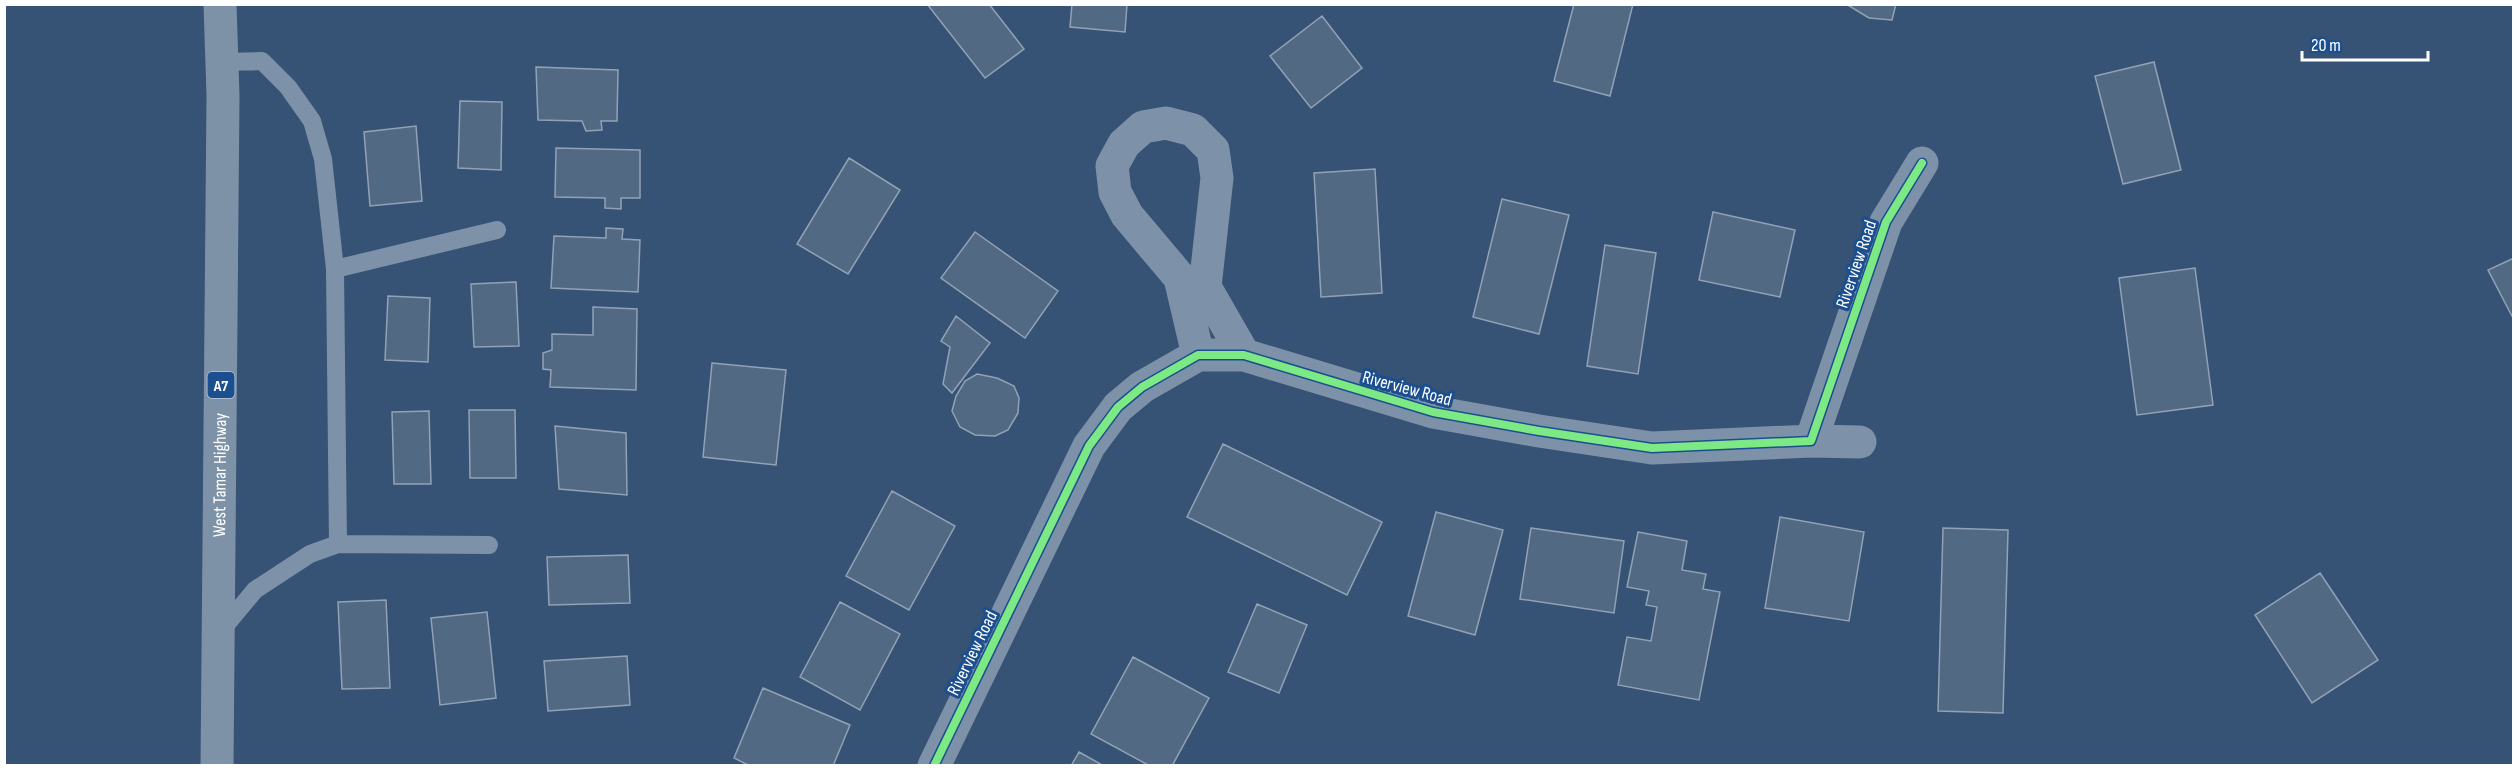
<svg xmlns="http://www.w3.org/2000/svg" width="2518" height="770" font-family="'Sofia Sans Condensed',sans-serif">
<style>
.building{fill:#526984;stroke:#92a2b6;stroke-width:1.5}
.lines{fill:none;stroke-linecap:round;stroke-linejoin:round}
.lane{stroke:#7d92a8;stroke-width:18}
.street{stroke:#7d92a8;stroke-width:33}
.highway{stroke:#7e92a7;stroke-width:33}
.cycleway-casing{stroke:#1b4f8f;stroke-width:11}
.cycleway{stroke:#7ce984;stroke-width:8}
.labels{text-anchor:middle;stroke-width:6;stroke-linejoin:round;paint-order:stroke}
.shield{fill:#1b4f8f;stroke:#bbcadd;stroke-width:1.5}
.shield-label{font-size:16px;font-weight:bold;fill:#fff}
.street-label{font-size:18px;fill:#fff;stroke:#1b4f8f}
</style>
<rect width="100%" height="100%" fill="#365274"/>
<!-- building -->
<path class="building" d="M927,4H989L1024,49L985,78Z
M1072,4H1127L1125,32L1070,27Z
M1574,4H1633L1610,96L1554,81Z
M1846,4H1896L1892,20L1869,18Z
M1322,16L1362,68L1311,108L1270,56Z
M2154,62L2181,170L2123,184L2095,76Z
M536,67L618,70L617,121H601L602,130L586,131L582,121L538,120Z
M460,101L502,102L501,170L458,168Z
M416,126L422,201L370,206L364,132Z
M556,148L640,150V198H621V209L605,208V198L555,197Z
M849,158L900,190L848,274L797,244Z
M1375,169L1382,293L1321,297L1314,173Z
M1502,199L1569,215L1539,334L1473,317Z
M1713,212L1795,230L1780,297L1699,280Z
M606,228L623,229L622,239L640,240L638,292L551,288L554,236L606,238Z
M975,232L1058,291L1025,338L941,278Z
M1605,245L1656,253L1638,374L1587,366Z
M2514,258V320L2488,270Z
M2195,268L2213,405L2137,415L2119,278Z
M516,282L519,346L474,347L471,284Z
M388,296L430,298L428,362L385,360Z
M593,307L637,309L636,390L550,387L551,370L543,369V353L552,350V334L593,335Z
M956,316L990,343L952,393L943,384L950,347L941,341Z
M712,363L786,370L776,465L703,457Z
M977,374L997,378L1014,386L1019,398L1018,413L1008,430L995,436L975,435L960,427L952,411L956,396L965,381Z
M469,410H515L516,478H470Z
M429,411L431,484H394L392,412Z
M555,426L626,433L627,495L559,489Z
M1223,444L1382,522L1347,595L1187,517Z
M892,491L955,526L909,610L846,576Z
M1436,512L1503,530L1475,635L1408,616Z
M1780,517L1864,532L1849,621L1765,608Z
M1531,528L1624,541L1614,613L1520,599Z
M1943,528L2008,530L2003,713L1938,711Z
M1638,532L1687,541L1682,570L1706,574L1703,589L1720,592L1699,700L1618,685L1627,637L1651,641L1657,607L1646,605L1649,591L1627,587Z
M628,555L630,603L549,605L547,557Z
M2320,573L2378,660L2312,703L2255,615Z
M386,600L390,688L342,689L338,602Z
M840,602L900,634L860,710L800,677Z
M1257,604L1307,625L1279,693L1228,672Z
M487,612L496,698L440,705L431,618Z
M627,656L630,705L548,711L544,661Z
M1133,657L1209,698L1172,766H1150L1091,734Z
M763,688L850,725L833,766H750L734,758Z
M1079,752L1104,766H1071Z"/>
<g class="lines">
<!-- lane -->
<path class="lane" d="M335,269L497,230
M338,544L489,545
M220,632L255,590L310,554L338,544L335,269L323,159L312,121L288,87L262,61L222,62"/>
<!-- street -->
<path class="street" d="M1198,355L1180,278L1127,215L1115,192L1112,166L1124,144L1143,127L1166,123L1193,130L1213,150L1217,178L1205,287L1244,355
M1811,441L1860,442
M934,766L1089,446L1118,407L1142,387L1198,355H1244L1433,412L1539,431L1652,448L1811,441L1886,222L1922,163"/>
<!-- highway -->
<path class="highway" id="s1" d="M217,766L223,96L220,4"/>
<!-- cycleway casing -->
<g class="cycleway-casing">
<path id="cycleway" d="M934,766L1089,446L1118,407L1142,387L1198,355H1244L1433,412L1539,431L1652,448L1811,441L1886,222L1922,163"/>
</g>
<!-- cycleway -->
<use href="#cycleway" class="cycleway"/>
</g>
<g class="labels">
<!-- shield labels -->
<rect class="shield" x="207.5" y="372" width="27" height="26" rx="4.5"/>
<g class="shield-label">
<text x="221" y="391">A7</text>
</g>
<!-- street labels -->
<g class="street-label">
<text transform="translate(1856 264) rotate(-71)" y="6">Riverview Road</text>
<text transform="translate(1407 388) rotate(15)" y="6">Riverview Road</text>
<text dy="6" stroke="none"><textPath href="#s1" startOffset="291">West Tamar Highway</textPath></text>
<text transform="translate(972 653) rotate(-64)" y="6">Riverview Road</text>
</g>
</g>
<!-- border -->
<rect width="2518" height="770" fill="none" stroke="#ffffff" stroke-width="12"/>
<!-- scale -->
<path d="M2302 51v9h126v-9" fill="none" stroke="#ffffff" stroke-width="3"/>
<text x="2311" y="51" font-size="18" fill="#ffffff" stroke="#1b4f8f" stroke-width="4.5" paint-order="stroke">20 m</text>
</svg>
